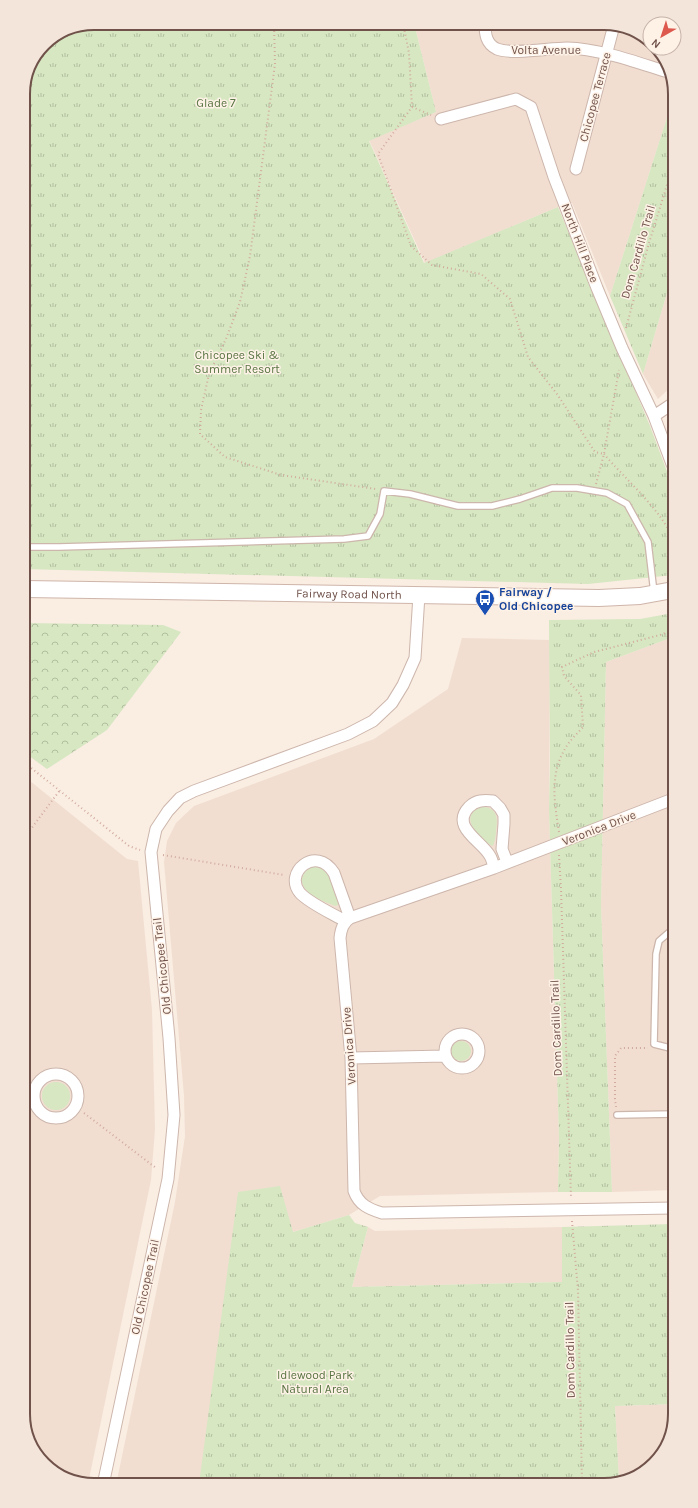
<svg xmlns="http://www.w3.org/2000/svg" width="698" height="1508" font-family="Karla,sans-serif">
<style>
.residential{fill:#f1ded1}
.grass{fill:#d6e7c2}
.forest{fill:url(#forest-crowns)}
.park{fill:url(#park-tufts)}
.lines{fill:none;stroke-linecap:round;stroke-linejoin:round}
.lane-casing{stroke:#cdb6ac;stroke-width:8}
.street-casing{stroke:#cdb6ac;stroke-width:13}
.secondary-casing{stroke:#cfb5aa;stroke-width:18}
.path{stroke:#d2ab9f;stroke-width:2;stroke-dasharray:1 3;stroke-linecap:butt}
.lane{stroke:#fff;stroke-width:5.5}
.street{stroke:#fff;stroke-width:11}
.secondary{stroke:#fff;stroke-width:16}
.labels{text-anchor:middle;stroke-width:3;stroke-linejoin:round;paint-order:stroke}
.street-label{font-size:12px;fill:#70524a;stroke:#fef2e7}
.park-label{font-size:12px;fill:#597543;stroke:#fef2e7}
.transit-label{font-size:12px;font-weight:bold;fill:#164399;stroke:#fef2e7;text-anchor:start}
.rim{fill:none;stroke:#70524a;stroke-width:2}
</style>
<defs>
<pattern id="forest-crowns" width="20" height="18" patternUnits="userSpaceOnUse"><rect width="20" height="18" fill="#d6e7c2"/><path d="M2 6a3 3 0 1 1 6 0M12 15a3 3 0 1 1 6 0" fill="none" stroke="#b2bea0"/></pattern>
<pattern id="park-tufts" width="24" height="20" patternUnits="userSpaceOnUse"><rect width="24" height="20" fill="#d6e7c2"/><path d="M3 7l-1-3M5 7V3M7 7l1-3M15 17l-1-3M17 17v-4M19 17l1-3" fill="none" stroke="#b2bea0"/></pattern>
</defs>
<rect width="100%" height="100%" fill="#faede2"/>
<!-- residential -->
<path class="residential" d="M414,23H609L647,37L650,41V48H655L671,71V105L610,296L572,203L558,207L425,263L369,140L436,112Z
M672,276V386L658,399L643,374Z
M673,637L674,1190L612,1192L601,905L606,662Z
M462,638L550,640L549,810L559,1138L558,1192L380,1196L349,1215L293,1232L199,1484L116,1485L175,1202L185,1136L184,1096L164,862L167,841L176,823L194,806L374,739L448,689Z
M25,777L127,859L138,861L152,1010L155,1129L151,1180L88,1484L51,1471L27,1437Z
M368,1227L375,1231L562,1227V1282L352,1287Z
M675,1404V1414L661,1457L627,1481H619L615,1406Z"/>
<!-- grass -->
<path class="grass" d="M482,807C497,807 498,818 496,830C496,835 495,841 493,846C480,840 456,815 482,807Z
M312,867C331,866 333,888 338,903V905L335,906C324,901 301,894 302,879C303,873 307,870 312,867Z
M451 1051a10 10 0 1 1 20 0a10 10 0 1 1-20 0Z
M42 1096a14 14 0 1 1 28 0a14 14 0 1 1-28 0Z"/>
<!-- forest -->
<path class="forest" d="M25,623L163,625L181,632L107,730L47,769L25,753Z"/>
<!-- park -->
<path class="park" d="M94,23H414L436,112L369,141L424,263L558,207L650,426L672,485L673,575L588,584L24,569L23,89L44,44L67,28Z
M671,105L672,276L643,374L610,296Z
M673,613V637L606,662L601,905L612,1192H558L559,1138L549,810L550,760L549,620L640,619Z
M280,1186L293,1232L349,1215L355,1223L368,1227L352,1287L562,1282V1227L674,1224L675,1404L615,1406L619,1481L199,1484L238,1192Z"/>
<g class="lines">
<!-- lane casing -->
<g class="lane-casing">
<path id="lane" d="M24,547H59L344,539L368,536L380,514L384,491L410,494L458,506H492L520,499L552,488H577L607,493L627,504L648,542L654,593
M674,928L659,941L656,954L654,1044L674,1049
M617,1115L674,1114"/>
</g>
<!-- street casing -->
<g class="street-casing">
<path id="street" d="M485,23C485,34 486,44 497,49C513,55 549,48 567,48C602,49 638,63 671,73
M441,119L516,99L531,107L554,177L597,288L622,348L654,416L672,464
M576,169L614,25
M654,416L672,404
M673,799L494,868L350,918C343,923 341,929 340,938L351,1058L354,1191C359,1205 369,1209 382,1213L674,1208
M494,868C493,864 492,859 490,856C482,841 450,827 469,807C476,800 484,800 493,801L500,808L504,815V824L502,849L507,862
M345,921C333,914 309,903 300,893C283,873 316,844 334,873L350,918
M445 1051a17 17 0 1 1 34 0a17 17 0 1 1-34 0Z
M351,1058L445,1056
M34 1096a22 22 0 1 1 44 0a22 22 0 1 1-44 0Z
M103,1485L168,1179L174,1115L169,1038L151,852L156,829L168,811L180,798L194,791L348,734L373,721L392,703L403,685L415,658L419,595"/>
</g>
<!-- secondary casing -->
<g class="secondary-casing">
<g id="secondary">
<path id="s1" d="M25,589L599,598L640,596L673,590"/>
</g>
</g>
<!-- path -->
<path class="path" d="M274,23L275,64L250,256L240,302L226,339L209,374L201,410L200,434L225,457L281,475L376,489
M403,23L409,53L412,107L378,154L411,246L432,265L481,274L510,299L528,357L557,394L595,452L604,454
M412,107L431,115
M626,328L649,243L671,172
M604,454C623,477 666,514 673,541
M596,484L604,454L619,370
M25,763L129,846L140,850
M559,832C554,800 549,772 568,744C572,738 578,733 583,727L581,695L564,676L562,667L594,652L660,635L673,630
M25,837L60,790
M163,855L284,875
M559,855L561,889L571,1198
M616,1107L615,1099V1056L621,1048H648
M84,1113L156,1168
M572,1221L578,1291L582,1481"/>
<!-- lane -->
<use href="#lane" class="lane"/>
<!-- street -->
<use href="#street" class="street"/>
<!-- secondary -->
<use href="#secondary" class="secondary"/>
</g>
<!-- icons -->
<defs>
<g id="bus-pin" transform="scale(1)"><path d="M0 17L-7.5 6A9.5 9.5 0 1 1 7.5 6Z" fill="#1a4fb4" stroke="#fef2e7"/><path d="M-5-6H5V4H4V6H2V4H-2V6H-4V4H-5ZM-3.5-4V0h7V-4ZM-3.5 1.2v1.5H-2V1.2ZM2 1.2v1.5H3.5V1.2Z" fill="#fff"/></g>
</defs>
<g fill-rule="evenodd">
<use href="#bus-pin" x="485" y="599"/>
</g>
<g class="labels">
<!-- street labels -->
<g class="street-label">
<text x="546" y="54">Volta Avenue</text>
<text transform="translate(595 97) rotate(-75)" y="4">Chicopee Terrace</text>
<text transform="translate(580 243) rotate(69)" y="4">North Hill Place</text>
<text transform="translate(638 252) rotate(-74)" y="4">Dom Cardillo Trail</text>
<text dy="4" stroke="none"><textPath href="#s1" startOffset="324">Fairway Road North</textPath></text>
<text transform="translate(599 828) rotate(-21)" y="4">Veronica Drive</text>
<text transform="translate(162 966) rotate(-96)" y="4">Old Chicopee Trail</text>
<text transform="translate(556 1028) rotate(-92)" y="4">Dom Cardillo Trail</text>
<text transform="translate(349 1046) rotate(-94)" y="4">Veronica Drive</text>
<text transform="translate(145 1287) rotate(-78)" y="4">Old Chicopee Trail</text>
<text transform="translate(570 1350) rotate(-91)" y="4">Dom Cardillo Trail</text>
</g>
<!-- park labels -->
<g class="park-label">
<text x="216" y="107">Glade 7</text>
<text x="237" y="359">Chicopee Ski &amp;<tspan x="237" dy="14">Summer Resort</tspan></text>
<text x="315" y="1379">Idlewood Park<tspan x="315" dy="14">Natural Area</tspan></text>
</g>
<!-- transit labels -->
<g class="transit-label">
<text x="499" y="596">Fairway /<tspan x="499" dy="14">Old Chicopee</tspan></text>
</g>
</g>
<!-- crop -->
<path d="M0 0H698V1508H0ZM94 30H604A64 64 0 0 1 668 94V1414A64 64 0 0 1 604 1478H94A64 64 0 0 1 30 1414V94A64 64 0 0 1 94 30Z" fill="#f3e5da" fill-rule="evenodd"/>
<path class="rim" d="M94 30H604A64 64 0 0 1 668 94V1414A64 64 0 0 1 604 1478H94A64 64 0 0 1 30 1414V94A64 64 0 0 1 94 30Z"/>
<!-- north arrow -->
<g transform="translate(662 36) rotate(219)"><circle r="19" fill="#fef2e7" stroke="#c5b2a8"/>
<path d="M0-3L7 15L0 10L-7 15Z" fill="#dd594e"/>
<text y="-6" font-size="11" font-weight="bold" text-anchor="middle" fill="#70524a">N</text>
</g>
</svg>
